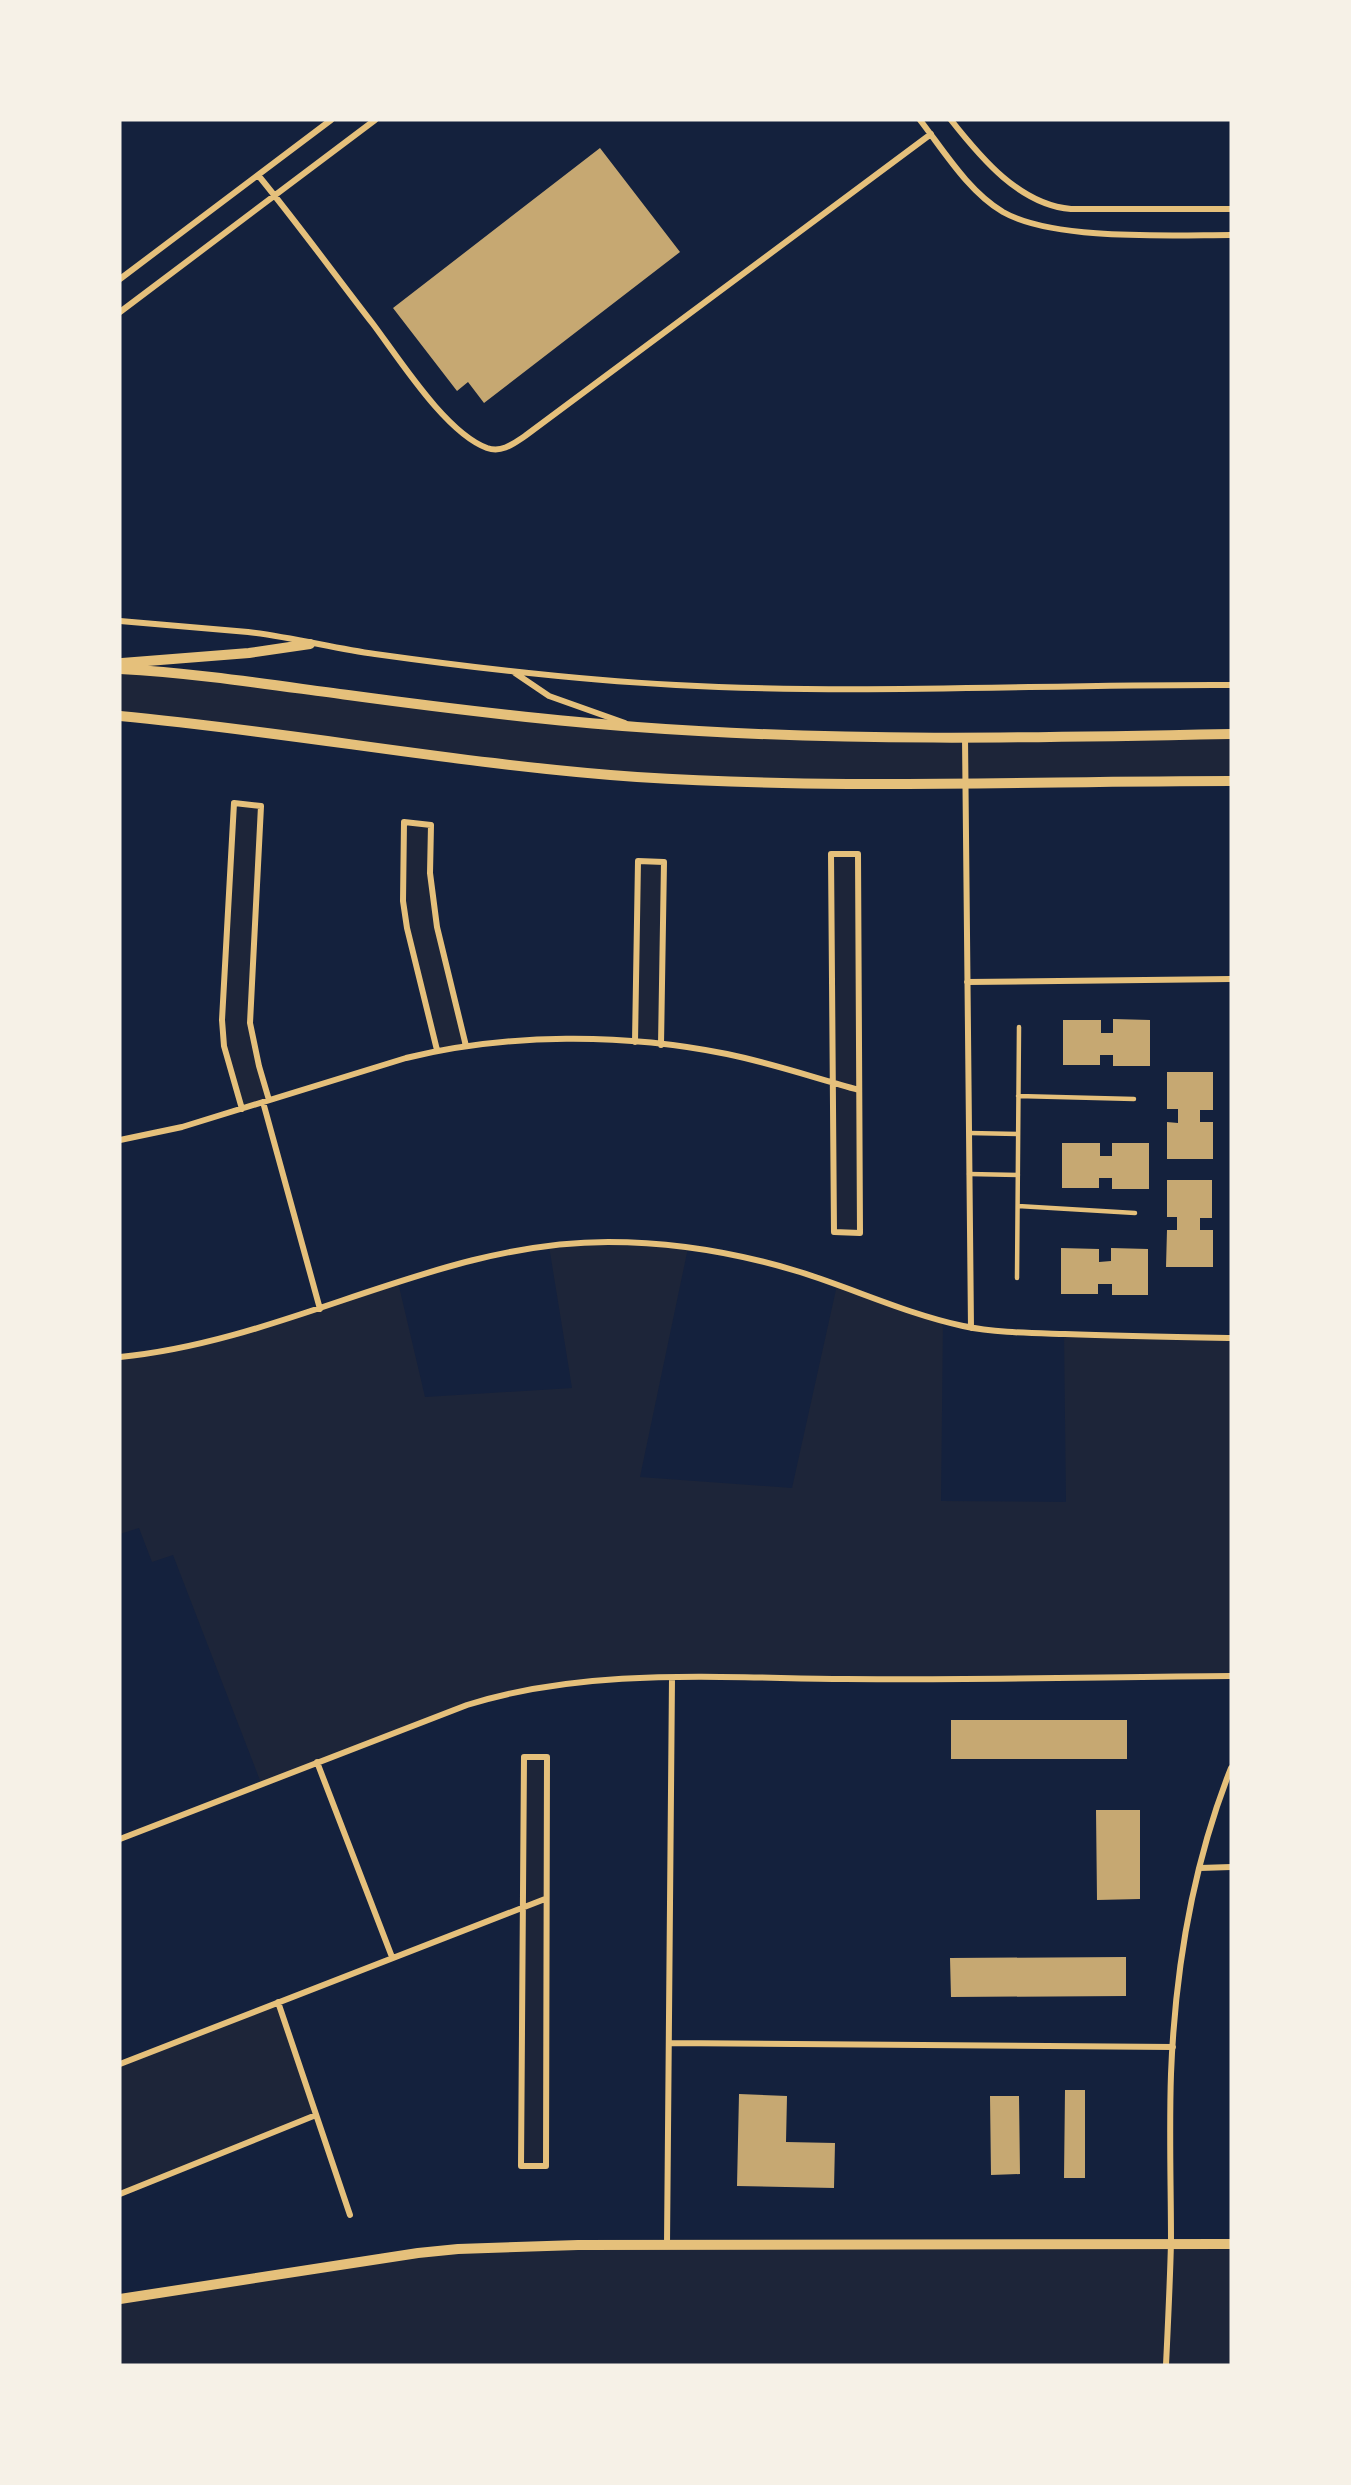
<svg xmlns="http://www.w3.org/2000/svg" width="1351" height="2485" font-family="'Golos Text',sans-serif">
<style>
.green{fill:#1d2539}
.building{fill:#c6a872}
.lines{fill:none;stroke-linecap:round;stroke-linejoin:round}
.service{stroke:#e5c07b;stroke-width:4.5}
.minor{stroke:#e5c07b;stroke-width:6}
.tertiary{stroke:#e5c07b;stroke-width:10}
</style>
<rect width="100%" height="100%" fill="#14213d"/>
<!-- green -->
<path class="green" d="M120,667L390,701L751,733L1231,734V781H1064L639,777L120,716Z
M234,803L261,806L250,1023L269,1100L242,1109L230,1071L222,1020Z
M404,822L431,825L432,898L466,1046L437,1050L403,901Z
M831,854H858L860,1233L834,1232Z
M638,861L664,862L661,1045L635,1042Z
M606,1242L688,1248L640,1477L792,1488L837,1285L943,1321L941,1501L1066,1502L1064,1334L1231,1338V1676L611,1680L503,1694L261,1783L173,1555L152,1562L139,1528L120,1534V1357L184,1348L398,1282L425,1397L572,1388L549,1246Z
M524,1757H547L546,2166H521Z
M278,2002L316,2115L120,2194V2064Z
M1231,2244V2365H120V2299L458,2249Z"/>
<!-- building -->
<path class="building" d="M600,148L680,252L484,403L468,382L457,391L393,308Z
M1113,1019L1150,1020V1066H1113V1055H1100V1065H1063V1020H1101V1033H1113Z
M1167,1072H1213V1110H1200V1122H1213V1159H1167V1122L1178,1123V1109H1167Z
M1062,1143H1100V1156H1112V1143H1149V1189H1112V1178H1099V1188H1062Z
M1167,1180H1212V1218H1200V1230H1213V1267H1166L1167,1230H1177V1217H1167Z
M1061,1248L1099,1249V1262L1111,1261V1248L1148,1249V1295H1112V1284H1098V1294H1061Z
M951,1720H1127V1759H951Z
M1096,1810H1140V1899L1097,1900Z
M1126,1957V1996L951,1997L950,1958Z
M1065,2090H1085V2178H1064Z
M739,2094L787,2096L786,2142L835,2143L834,2188L737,2186Z
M990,2096H1019L1020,2174L991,2175Z"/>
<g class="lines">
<!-- service -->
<path class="service" d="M1018,1096L1134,1099
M969,1133L1018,1134
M969,1174L1018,1175
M1018,1206L1135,1213
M1017,1278L1019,1027"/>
<!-- minor -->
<path class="minor" d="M920,120C944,151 968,191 1003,212C1054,241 1171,235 1231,235
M951,120C981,158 1020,205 1071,209H1231
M258,175C298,224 335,275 373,324C400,360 446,433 487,448C502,453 513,444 525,436L931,134
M120,279L331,120
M120,312L375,120
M120,621C163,625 206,628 248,632C291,637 333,648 375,654C475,668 576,680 676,685C861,695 1046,684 1231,685
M515,673L549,696L625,723
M965,737L971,1328
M831,854H858L860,1233L834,1232Z
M967,982L1231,979
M635,1042L638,861L664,862L661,1045
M437,1050L407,928L403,901L404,822L431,825L430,873L437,927L466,1046
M263,1102L320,1309
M242,1109L224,1046L222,1020L234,803L261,806L250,1023L259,1066L269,1100
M120,1140L182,1127L406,1058C508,1033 624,1033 727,1054C771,1063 815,1078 859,1090
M120,1357C288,1341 437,1242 608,1242C673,1242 738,1253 800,1272C854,1289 907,1314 963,1326C996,1333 1031,1333 1065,1334C1120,1336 1176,1337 1231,1338
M524,1757H547L546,2166H521Z
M317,1762L392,1957
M120,1839L467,1705C588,1667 719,1678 845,1679C974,1680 1102,1677 1231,1676
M1200,1868L1231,1867
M278,2002L350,2215
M669,2043L1173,2047
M120,2064L545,1899
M120,2194L316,2115
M667,2244L672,1678
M1166,2365C1168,2324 1170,2283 1171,2242C1171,2186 1169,2130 1171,2074C1175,1971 1193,1864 1231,1768"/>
<!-- tertiary -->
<path class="tertiary" d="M122,663L249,653L310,644
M120,669C196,673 272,685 348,695C444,708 541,720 637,727C835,742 1033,738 1231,734
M120,716C293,732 464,765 637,777C835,790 1033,781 1231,781
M120,2299L418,2253L458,2249L578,2245L1231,2244"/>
</g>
<!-- border -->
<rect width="1351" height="2485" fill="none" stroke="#f6f1e7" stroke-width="243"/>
</svg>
